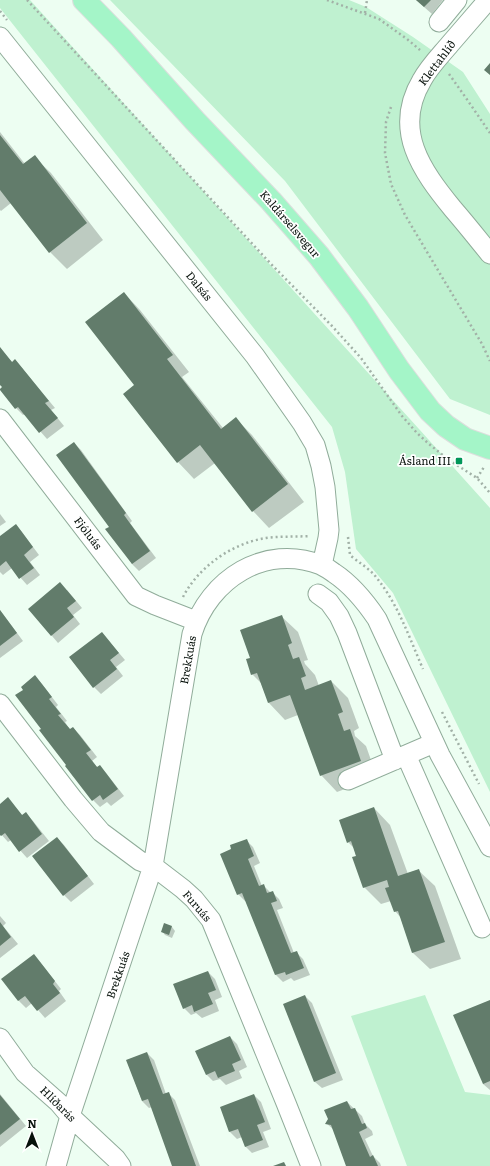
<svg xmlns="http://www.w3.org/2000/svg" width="490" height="1166" font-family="Literata,serif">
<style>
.green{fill:#bff1d0}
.shadow{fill:#0003}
.building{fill:#627c6b}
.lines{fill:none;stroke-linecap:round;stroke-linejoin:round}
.minor-casing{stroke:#90ac9a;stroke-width:21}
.major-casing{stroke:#dcdedd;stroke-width:24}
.path{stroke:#a2b1a7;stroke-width:2.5;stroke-dasharray:2 3;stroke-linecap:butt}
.minor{stroke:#fff;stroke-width:19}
.major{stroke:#a4f5c8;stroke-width:22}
.poi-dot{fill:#019759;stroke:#fff;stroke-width:1.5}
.labels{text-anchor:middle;stroke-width:3.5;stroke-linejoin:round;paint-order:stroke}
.street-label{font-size:11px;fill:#07110b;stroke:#fff}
.poi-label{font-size:11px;fill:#07110b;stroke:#fff;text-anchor:end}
</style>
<rect width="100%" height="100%" fill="#edfef2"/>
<!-- green -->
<path class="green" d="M0,0H30L419,429L490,508V792L393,593L356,549L345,472L332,427L0,8Z
M110,0H349L366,7L413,37L463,72L490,114V415L450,399L285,181Z
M425,995L465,1092L490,1095V1166H407L351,1016Z"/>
<!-- shadow -->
<path class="shadow" d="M416,0H443L432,14Z
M0,132L25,164L34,157L51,173L103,240L67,269L50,252L11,203L1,211L0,210Z
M124,293L140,310L189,372L182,377L223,428L236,419L252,435L304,502L269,528L253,511L215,463L194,479L178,462L136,385Z
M0,349L13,363L15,361L22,368L55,408L51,410L64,426L47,439L25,414L23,415L16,408L0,383Z
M74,443L81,450L132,521L130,523L156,558L139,571L132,564L110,527Z
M0,514L6,522L0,526Z
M16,525L22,532L39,555L30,562L40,575L27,585L12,568L3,575L0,572V537Z
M67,590L82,608L73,615L80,624L58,643L29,609Z
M0,610L23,641L0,658Z
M281,616L298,632L308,660L304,661L305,664L315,675L319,686L331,681L348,698L359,728L354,731L355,736L366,746L377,777L337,792L321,775L298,715L285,720L269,703L261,683L252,674L251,658Z
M102,633L125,660L116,667L123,676L101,694L94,687L70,658Z
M35,677L42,684L58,705L56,707L67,721L65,722L70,730L73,728L80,735L97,757L92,761L98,768L99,766L106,773L124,796L111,806L107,802L100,807L93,800L42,729L24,690Z
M8,799L23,816L26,814L33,821L49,841L27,858L11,840L8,842L0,833V805Z
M374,808L390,825L408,874L418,870L435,886L461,959L430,969L413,953L401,918L395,911L391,901L381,904L364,887L354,848L348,842Z
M57,838L64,845L94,884L71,902L64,895Z
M246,840L253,847L260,863L254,866L262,886L263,885L271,893L272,892L279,899L283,908L277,910L294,953L296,952L303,959L310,975L294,981L291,978L283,982L276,975L246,901H245L238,894L233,850Z
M0,916L6,923L3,926L18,944L0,958Z
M165,925L172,927L175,931L172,938L165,935L162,931Z
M40,962L61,989L59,991L66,1001L45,1018L32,1003L26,1008L19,1001L3,979Z
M208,972L215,979L222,997L215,1000L219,1011L202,1018L196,1013L191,1015L184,1008Z
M305,996L312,1003L343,1080L322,1088L315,1082Z
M490,1001V1090L483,1084Z
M230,1037L237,1044L247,1067L239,1071L242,1078L226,1085L220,1079L213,1081L206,1074Z
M147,1053L154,1060L166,1094L168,1093L175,1100L200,1166H174L152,1107L149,1108L142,1101L127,1060Z
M0,1094L26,1126L0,1147Z
M254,1095L261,1102L271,1129L263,1132L269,1147L252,1153L245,1146L242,1137L237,1139L230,1132L221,1108Z
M347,1102L362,1116L365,1124L372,1131L373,1135L365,1139L373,1156L380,1163L381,1166H347L334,1130L326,1123Z"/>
<!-- building -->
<path class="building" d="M416,0H431L424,7Z
M490,63V75L484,70Z
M0,135L23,164L35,155L87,223L49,253L0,190Z
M124,292L173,355L167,359L221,429L236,417L288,484L252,512L200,445L177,463L123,394L134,385L85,322Z
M0,347L12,362L15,359L49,401L45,403L58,418L39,433L18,407L15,409L0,390V389L2,387L0,385Z
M74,442L126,513L124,515L150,551L132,564L105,529L109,527L56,455Z
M16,524L33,547L24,555L34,568L19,579L6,561L0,566V536Z
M60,582L76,601L67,608L74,617L51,636L28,609Z
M0,610L17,633L0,646Z
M282,615L292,643L288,645L293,659L299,657L306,676L301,678L305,690L331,680L343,712L338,714L344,731L350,729L361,761L320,776L290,695L268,703L257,673L251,675L246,659L250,658L240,630Z
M102,632L119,653L110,660L117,669L93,688L69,657Z
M35,675L52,697L49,699L61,714L58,715L70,729L73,727L91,750L86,753L97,767L100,765L118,789L103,800L100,795L92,801L65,766L66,765L39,730L41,729L15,695L23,690L21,687Z
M8,797L22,815L26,812L42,834L19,852L5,833L1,836L0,835V804Z
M374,807L398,876L419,869L445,942L412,953L398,911L394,912L385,888L389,887L387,880L363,888L352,857L356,856L351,841L347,843L339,820Z
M57,837L88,876L63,896L32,856Z
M247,839L254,856L248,859L259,886L264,884L267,893L273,891L277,901L271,903L291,953L297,951L304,968L286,975L285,972L275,975L242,893L237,895L220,854L231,849L230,845Z
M0,922L11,937L0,946Z
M164,923L172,926L169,935L161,932Z
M34,954L55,981L53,984L60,993L37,1011L25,996L18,1001L1,979Z
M208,971L216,990L208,993L213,1004L194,1012L192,1005L183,1009L173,984Z
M305,995L336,1073L314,1082L283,1004Z
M490,1000V1081L483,1084L453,1015Z
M230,1036L241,1060L232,1064L235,1071L218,1078L215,1071L206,1075L195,1051Z
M147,1052L163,1094L169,1092L196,1166H172L148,1099L142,1101L126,1060Z
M254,1094L265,1122L257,1125L263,1140L245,1147L238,1129L229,1132L220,1107Z
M0,1095L20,1119L0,1135Z
M347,1101L351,1109L355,1108L362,1124L365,1123L367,1128L359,1132L370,1157L373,1155L378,1166H346L331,1125L325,1124L328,1119L324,1110Z
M284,1162L286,1166H273Z"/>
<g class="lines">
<!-- minor casing -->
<g class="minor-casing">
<path id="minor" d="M488,0C475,15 463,29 450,44C440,56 429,67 422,80C392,130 422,171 453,209C466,224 478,239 490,254
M439,22L457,0
M0,37L255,356L302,423L315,445L321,466L325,487L329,530L328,538L322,565
M0,419L136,596L155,605L196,621
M318,594L329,602L339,616L347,633L395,760
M0,704L73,799L101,832L140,861L153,866L183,889L194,899L211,920L286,1103L311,1166
M406,755L482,928
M348,780L434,743
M0,1038L25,1073L59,1103L70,1116L116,1159L121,1166
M56,1166L70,1116L153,866L192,634C209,579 265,543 321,565C325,567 330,570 334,573C352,585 365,601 377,619L440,755L490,847"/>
</g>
<!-- major casing -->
<g class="major-casing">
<path id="major" d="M84,0L121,38L195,121L271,201L319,256L358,308L399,370L430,411L446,426L465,439L490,448"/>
</g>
<!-- path -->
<path class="path" d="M27,0L271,264L332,326L361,358L402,416L417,433L429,444L449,460L477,478L490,493
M327,0L379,19L407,39L420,50
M0,11L7,20
M365,13L367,0
M449,74L466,98L490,133
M391,107L386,122L385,153L391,184L405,215L482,344L490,361
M477,478L484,467
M348,537L350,555C359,563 369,568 376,577C398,604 409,637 423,669
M183,597C199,566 233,543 266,538C281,536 295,537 310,536
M442,712L479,784"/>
<!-- minor -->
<use href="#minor" class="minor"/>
<!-- major -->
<use href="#major" class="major"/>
</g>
<!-- markers -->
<rect class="poi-dot" x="455" y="457" width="8" height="8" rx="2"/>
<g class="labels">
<!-- street labels -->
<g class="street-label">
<text transform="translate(437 63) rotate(-53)" y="4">Klettahlíð</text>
<text transform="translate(290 224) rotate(49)" y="4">Kaldárselsvegur</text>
<text transform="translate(199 286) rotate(51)" y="4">Dalsás</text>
<text transform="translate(88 533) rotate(53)" y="4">Fjóluás</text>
<text transform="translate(188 660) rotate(-80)" y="4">Brekkuás</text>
<text transform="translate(197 906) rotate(49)" y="4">Furuás</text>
<text transform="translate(118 975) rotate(-71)" y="4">Brekkuás</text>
<text transform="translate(58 1104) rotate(45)" y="4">Hlíðarás</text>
</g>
<!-- poi labels -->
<g class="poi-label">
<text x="451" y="465">Ásland III</text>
</g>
</g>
<!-- north arrow -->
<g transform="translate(32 1134)" stroke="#ffffff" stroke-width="3" paint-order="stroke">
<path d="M0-3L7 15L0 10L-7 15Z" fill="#07110b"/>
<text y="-6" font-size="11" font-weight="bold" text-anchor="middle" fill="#07110b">N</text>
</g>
</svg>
